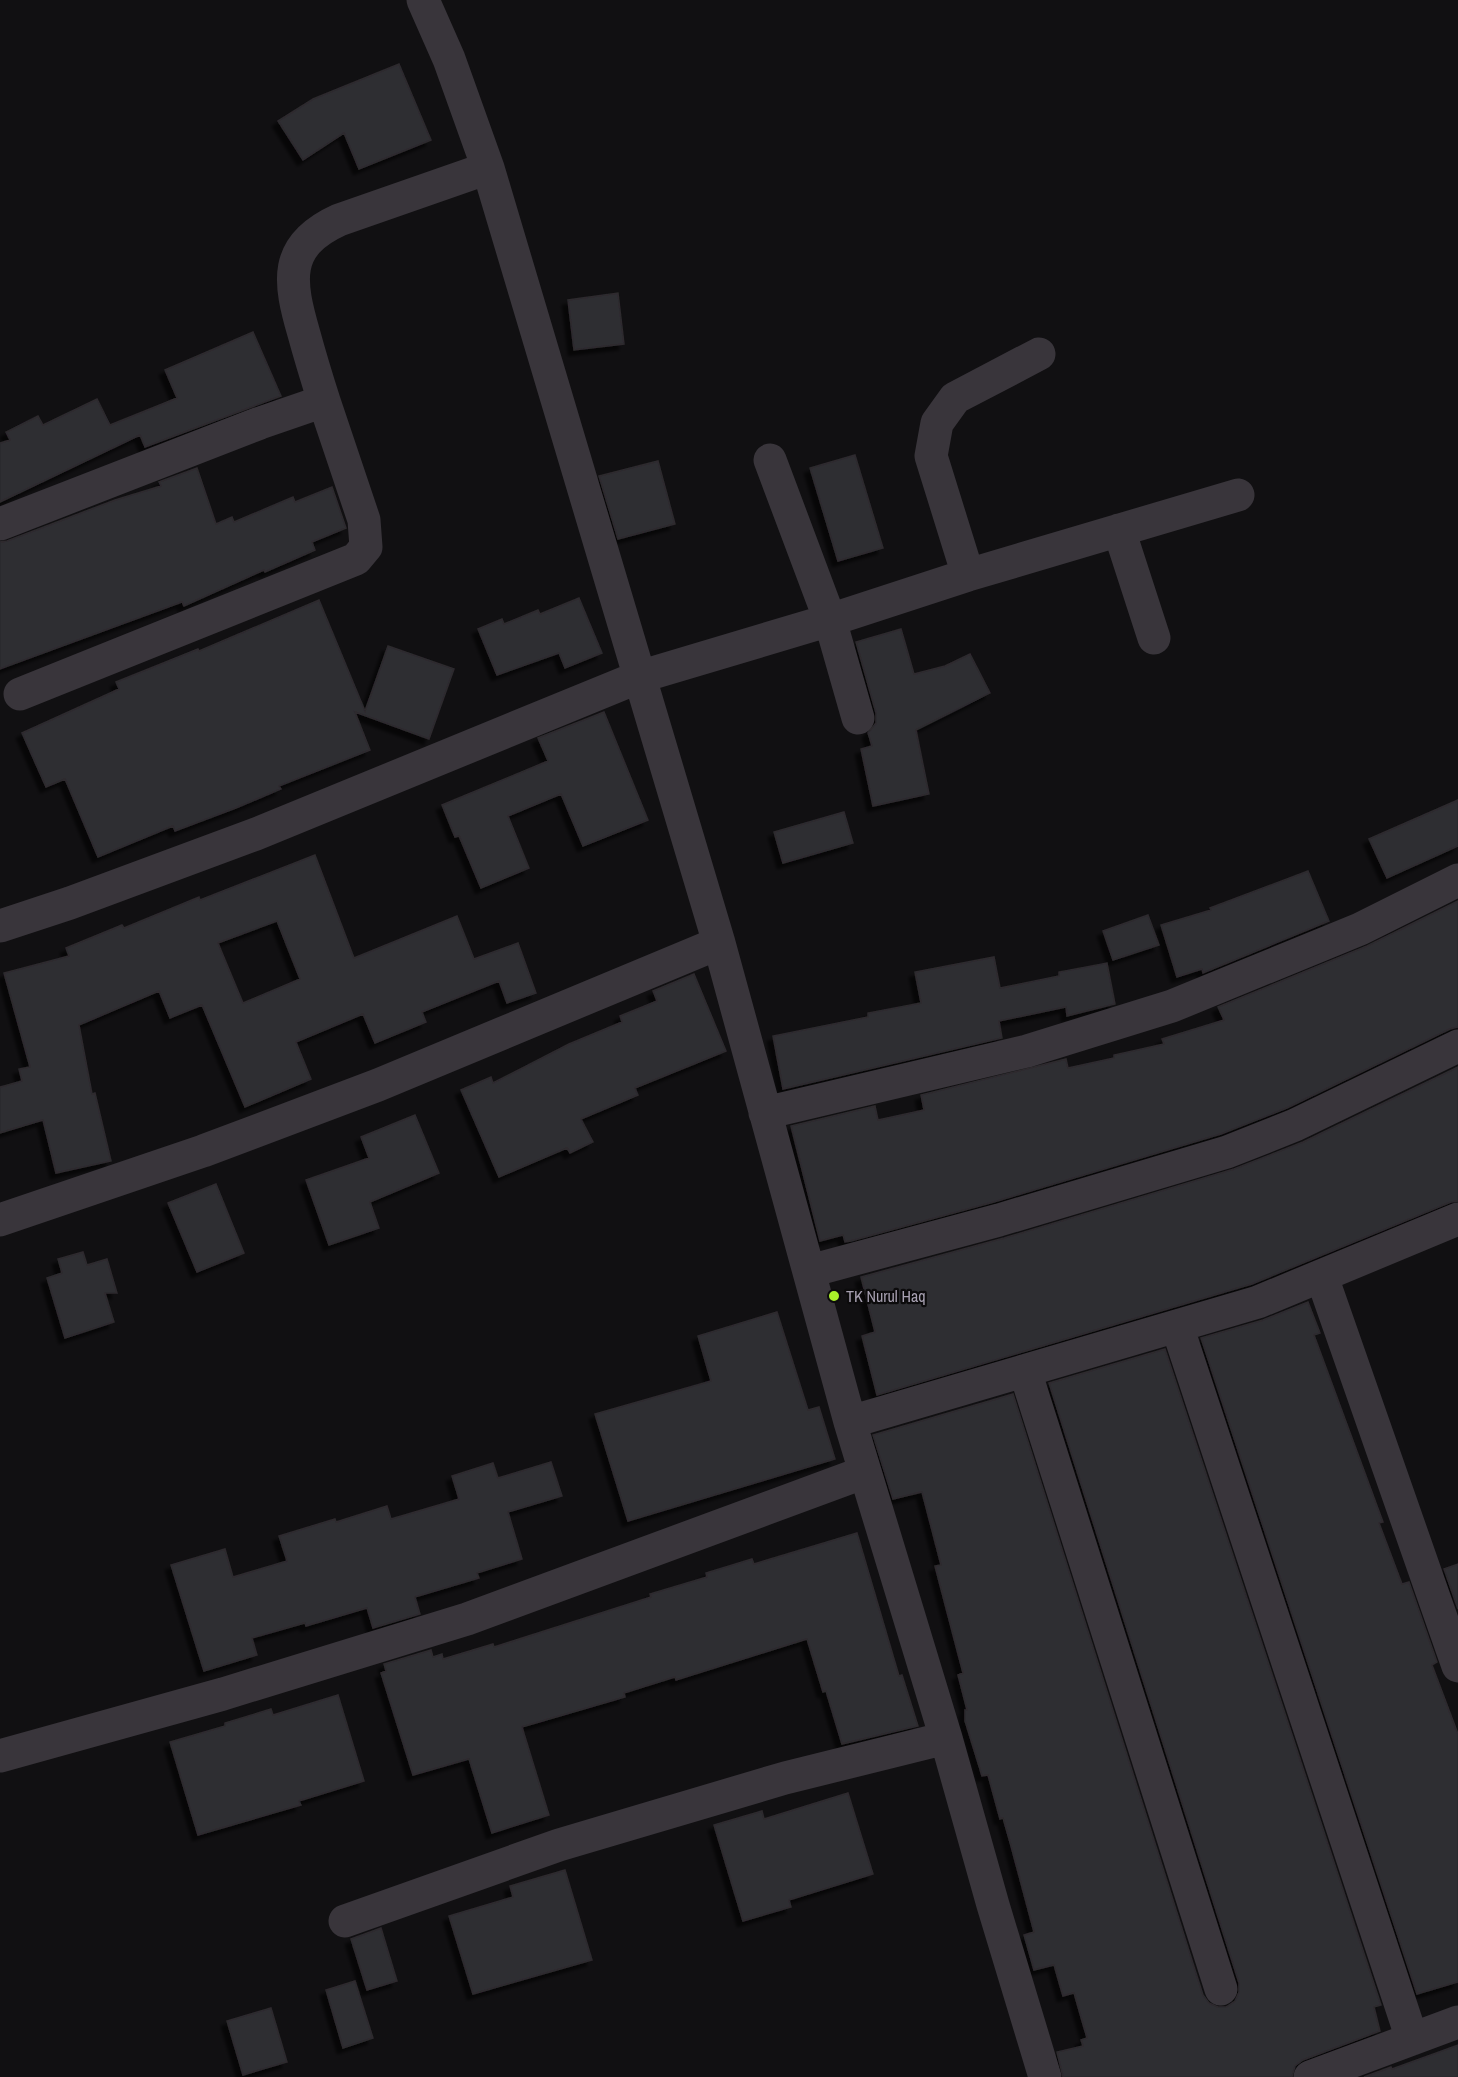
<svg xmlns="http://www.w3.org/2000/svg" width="1458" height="2077" font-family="'Archivo Narrow',sans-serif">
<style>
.building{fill:#2f2d31;stroke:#2d2a2e;stroke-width:1.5;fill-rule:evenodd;filter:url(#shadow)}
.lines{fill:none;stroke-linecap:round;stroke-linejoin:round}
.minor{stroke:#39353b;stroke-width:33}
.poi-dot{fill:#aaf02a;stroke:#0c0b0c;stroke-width:2}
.labels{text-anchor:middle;stroke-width:4.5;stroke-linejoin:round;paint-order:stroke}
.poi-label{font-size:16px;fill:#a8a1b2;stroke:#0c0b0c;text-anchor:start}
</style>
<defs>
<filter id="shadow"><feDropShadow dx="-5.5" dy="5.5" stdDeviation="1.5" flood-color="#0009"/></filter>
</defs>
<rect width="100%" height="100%" fill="#111012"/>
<!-- building -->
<path class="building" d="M399,64L431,140L359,169L344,133L303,160L278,121L313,99Z
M618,293L624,344L574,350L568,300Z
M253,332L281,396L145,447L140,435L0,502V443L10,440L6,432L38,416L43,425L97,399L110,425L177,398L165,370Z
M855,455L883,548L838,561L810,468Z
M658,461L675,524L618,539L599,476Z
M197,468L216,524L232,517L234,522L293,497L295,502L332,487L346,528L312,542L315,550L265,572L264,570L184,606L182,602L0,669V542L7,541L115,500L161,486L159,482Z
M579,598L602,653L565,668L559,653L497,675L478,629L502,619L504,624L538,610L540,614Z
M319,600L365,711L388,646L454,669L429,739L355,712L370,750L279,786L281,789L236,808L175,831L173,826L98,857L65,779L46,787L22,733L119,689L116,682L198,649L199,651Z
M901,629L914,674L945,666L970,654L990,693L916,730L929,794L873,806L861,749L872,746L868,733L876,723V713L856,642Z
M604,712L648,820L583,846L561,794L508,816L529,868L481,888L459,836L455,837L442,805L548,761L538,738Z
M1458,800V846L1387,878L1369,839Z
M844,812L853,843L783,863L774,832Z
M315,855L354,958L457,916L474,959L518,943L536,993L507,1003L499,981L422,1012L426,1022L375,1043L363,1014L296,1042L311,1079L245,1107L202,1005L170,1018L159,991L79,1025L92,1094L95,1093L111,1161L56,1173L43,1120L0,1133V1087L22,1081L19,1069L30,1067L4,973L69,956L66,948L122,925L124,928L199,897L200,900ZM277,921L300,979L243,1003L218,943Z
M1308,871L1329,921L1203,973L1202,969L1177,977L1161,925L1211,910L1210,908Z
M1458,901V1027L1450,1029L1287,1108L1221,1134L994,1202L851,1241L845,1242L843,1235L820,1241L791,1126L875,1106L878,1120L924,1110L921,1095L1066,1059L1068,1068L1114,1058V1055L1164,1044L1162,1039L1224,1020L1218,1007L1367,946Z
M1148,915L1159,945L1113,960L1103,931Z
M994,957L1000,988L1059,976V972L1107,963L1115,1004L1067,1016L1066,1007L999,1021L1002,1038L783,1089L773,1036L868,1017V1013L921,1003L915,972Z
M694,974L726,1051L635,1088L638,1095L581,1119L593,1142L570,1153L567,1148L499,1177L461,1090L491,1077L493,1083L569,1044L622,1022L620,1016L657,1001L653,991Z
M1458,1067V1201L1451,1202L1252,1284L877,1395L862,1336L875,1332L861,1277L1004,1238L1234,1169L1303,1142Z
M415,1115L439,1173L370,1202L379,1228L329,1245L306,1180L369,1158L361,1137Z
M216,1184L244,1253L197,1272L168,1203Z
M83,1252L87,1265L107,1259L117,1293H105L114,1322L65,1338L47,1278L62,1273L58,1259Z
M1308,1302L1320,1333L1314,1335L1383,1522L1379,1523L1402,1584L1409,1582L1437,1662L1432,1665L1458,1734V1982L1417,1994L1201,1338L1263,1320Z
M777,1312L808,1410L819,1407L835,1459L628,1521L595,1414L711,1381L698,1336Z
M1165,1349L1381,2005L1374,2007L1380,2031L1303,2060L1295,2066L1292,2077H1063L1057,2052L1083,2046L1081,2040L1087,2038L1074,1993L1063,1996L1054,1965L1034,1970L1024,1935L1034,1932L1011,1846L1003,1818L1000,1819L988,1775L982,1776L965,1721V1710H967L958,1675L963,1673L935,1566L941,1565L922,1492L893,1499L873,1435L1013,1394L1203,1995L1209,2003L1218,2007H1226L1235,2001L1239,1992V1983L1049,1383Z
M551,1462L562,1496L508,1512L522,1559L477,1573L479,1578L415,1597L420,1614L373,1628L367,1608L306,1626L305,1623L252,1638L257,1655L204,1671L171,1565L225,1549L233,1577L287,1561L279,1536L335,1519L336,1522L387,1506L391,1519L459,1499L452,1476L493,1463L498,1478Z
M857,1533L899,1676L902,1675L918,1726L842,1744L826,1691L823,1692L807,1639L676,1680L675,1677L624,1693L625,1697L522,1727L549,1815L492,1833L469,1759L413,1775L381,1673L386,1671L384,1664L431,1650L433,1657L442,1654L443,1659L493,1644L494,1647L651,1597L650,1594L707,1577L706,1573L752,1559L754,1564Z
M1458,1564V1609L1444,1569Z
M338,1695L364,1781L299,1801L301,1805L198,1835L170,1742L225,1726V1723L271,1709L273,1715Z
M848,1793L873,1874L789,1900L791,1907L743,1921L714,1825L762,1811L764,1819Z
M565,1870L592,1960L473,1994L449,1916L513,1897L510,1886Z
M381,1928L397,1981L367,1990L351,1939Z
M355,1981L373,2038L343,2048L326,1990Z
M271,2008L287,2062L243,2075L227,2021Z
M1458,2045V2077H1364L1391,2067L1392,2069Z"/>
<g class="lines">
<!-- minor -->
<path class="minor" d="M423,0L449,59L488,168L719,943L850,1422L946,1738L993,1905L1045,2077
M770,460L830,620L858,718
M0,524L260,423L324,401C317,379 310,356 304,334C289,282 282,246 339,220L488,168
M1119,530L1154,638
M968,575L931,456L937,423L955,398L1039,354
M20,694L356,559L366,547L364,520L324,401
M0,926L70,903L256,834L639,677L830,620L968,575L1238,495
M765,1113L1027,1051L1172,1006L1360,929L1458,880
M0,1220L203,1151L378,1085L719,943
M810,1271L999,1220L1227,1152L1295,1125L1458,1046
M1322,1277L1458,1666
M1177,1326L1412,2039
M1025,1371L1221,1989
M850,1422L1258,1302L1458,1219
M0,1756L223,1694L467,1619L865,1472
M345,1921L559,1845L785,1778L946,1738
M1310,2077L1458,2022"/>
</g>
<!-- markers -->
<circle class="poi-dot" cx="834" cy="1296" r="6"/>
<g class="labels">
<!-- poi labels -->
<g class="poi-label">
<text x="846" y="1302">TK Nurul Haq</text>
</g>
</g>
</svg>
